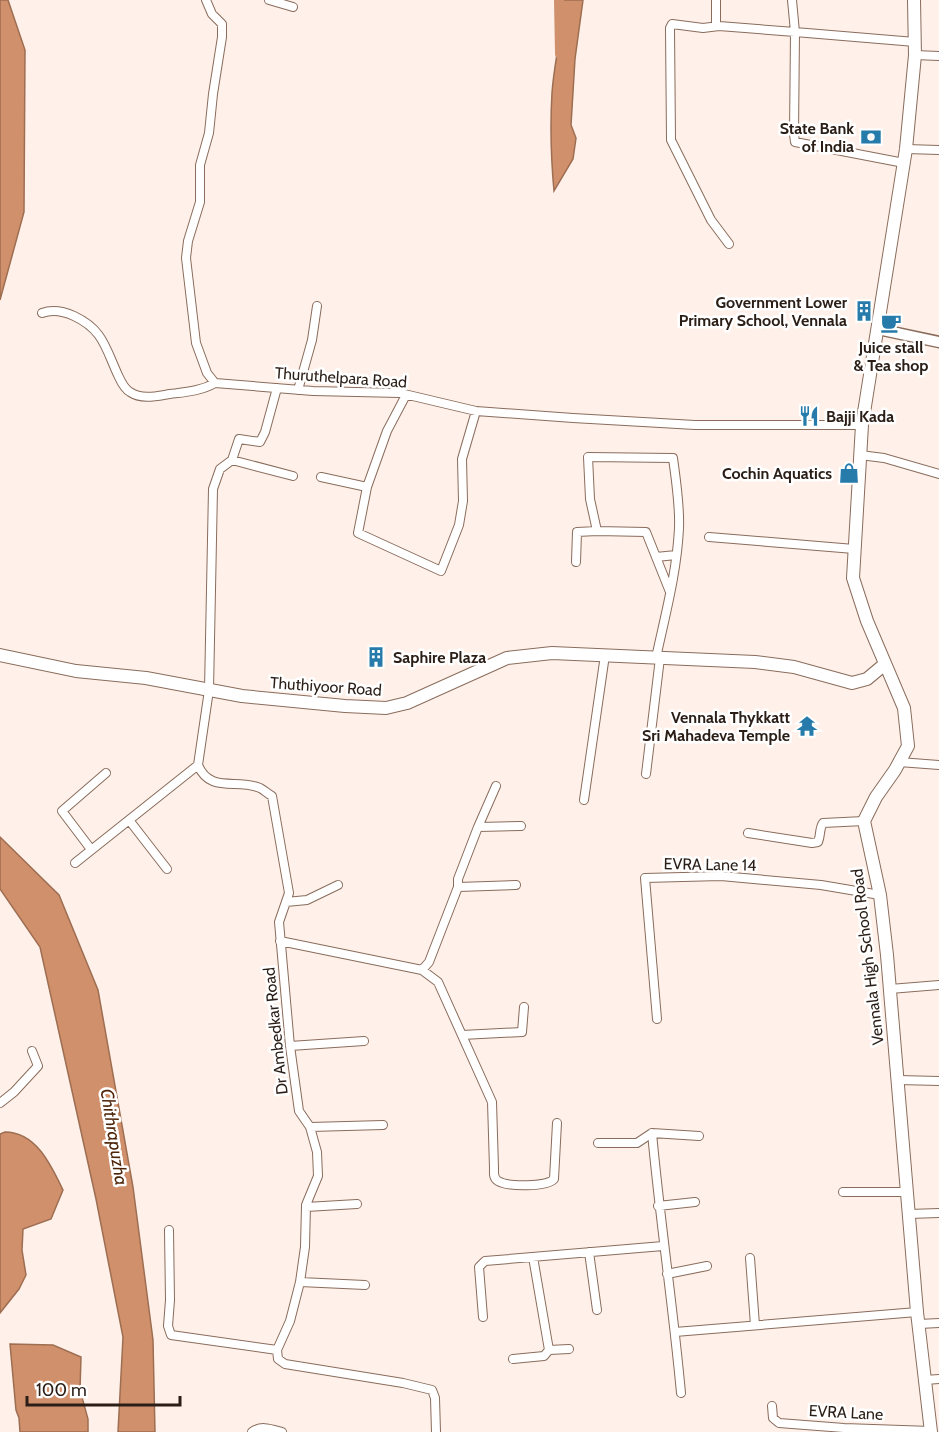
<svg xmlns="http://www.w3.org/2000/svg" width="939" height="1432" font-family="Cabin,sans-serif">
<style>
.water{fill:#d0906c;stroke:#9e6e52;stroke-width:1.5}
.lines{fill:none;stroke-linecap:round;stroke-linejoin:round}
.canal{stroke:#d0906c;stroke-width:10}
.minor-casing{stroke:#8a6c5c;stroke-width:10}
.tertiary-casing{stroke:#8a6c5c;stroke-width:13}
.secondary-casing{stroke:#8a6c5c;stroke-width:14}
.minor{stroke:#fff;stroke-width:8}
.tertiary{stroke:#fff;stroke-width:10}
.secondary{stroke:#fff;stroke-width:12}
.labels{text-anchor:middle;stroke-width:5;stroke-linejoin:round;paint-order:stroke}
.poi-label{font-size:16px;font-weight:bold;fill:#2a1e17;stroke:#fff;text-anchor:end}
.street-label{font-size:16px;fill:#2a1e17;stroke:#fff}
.water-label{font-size:18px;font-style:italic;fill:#4d2408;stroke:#fff}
</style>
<rect width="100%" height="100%" fill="#fff1e9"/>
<!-- water -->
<path class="water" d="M0,0H8L25,50L24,212L0,300Z
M562,0H583L575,59L571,125L576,138L573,159L554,191C551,158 550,126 552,93C554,62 563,32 562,0Z
M0,837L59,895L98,990L133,1187L153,1340L155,1432H118L123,1337L96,1199L40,947L0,889Z
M5,1132C36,1132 51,1165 63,1190L51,1219L23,1229L22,1250L26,1275L19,1289L0,1313V1134Z
M10,1344L53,1345L81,1357L80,1390L88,1419V1432H20L19,1418L16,1410Z"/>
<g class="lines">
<!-- canal -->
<path class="canal" d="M559,0L560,54"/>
<!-- minor casing -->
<g class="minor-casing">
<path id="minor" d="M206,0L212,14L222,24V37L213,94L209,133L200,165V202L188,241L186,258L196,343L207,373L215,383L313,391L400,393L476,411L573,418L695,425H862
M269,0L293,7
M716,0V24L719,26L795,32L794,134L795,142L904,163
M792,0L795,32L915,42
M719,26L703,28L672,24L670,28L671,140L711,220L729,244
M915,55L939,56
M906,149L939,150
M42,313C53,309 63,311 74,316C102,329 105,346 117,373C120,379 123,388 130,392C142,400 157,396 170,394C186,392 201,391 215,383
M298,390L312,340L317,306
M406,395L387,431L367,487L358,533L441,571L459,525L463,501L462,459L476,411
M860,455L884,458L939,474
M232,460L239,439L260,442L265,432L277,388
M293,476L232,460L220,469L213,489L209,690L198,765C210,794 237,778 260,788C264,790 268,794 272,796L289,893L279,922L290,1046L299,1111L310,1127L317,1152L318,1176L306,1205L305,1247L300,1282L290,1321L277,1350L278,1359L285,1364L403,1383L432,1390L435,1398L436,1432
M321,477L367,487
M597,531L590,499L588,457L673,458C676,481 680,505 679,528C677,572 665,616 656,658
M709,537L854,549
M656,557L676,555
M576,562L577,532L597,531L646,532L670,592
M899,762L939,765
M646,774L660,658
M584,800L605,655
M129,820L167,869
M478,827L496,786
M748,833L812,843L818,842C821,835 819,829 823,823L864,821
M90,848L62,811L106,773
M75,863L198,765
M458,887L516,885
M286,902L307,900L338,885
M280,941L422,970L438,982L492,1102L494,1168C494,1173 493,1178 498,1181C508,1187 547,1187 554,1179L557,1123
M422,970L429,962L458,887V879L478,827L521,826
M890,989L939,985
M657,1019L645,878L721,876L821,885L880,895
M462,1035L522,1032L524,1007
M290,1046L364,1041
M898,1080L939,1081
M0,1103L14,1092L38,1066L32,1051
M310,1127L383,1125
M652,1133C660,1220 673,1306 681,1393
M598,1143H637L652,1133L699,1136
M843,1192H908
M658,1206L695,1202
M306,1207L357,1204
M909,1214L939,1213
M169,1230L170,1300L168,1326L171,1335L277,1350
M589,1252L597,1310
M750,1258L755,1325
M667,1274L707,1266
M300,1282L365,1285
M483,1317L479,1267L485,1261L663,1246
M919,1324L939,1323
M675,1332L917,1312
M549,1350L569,1349
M513,1359L544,1356L549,1350L533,1257
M925,1380L939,1379
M772,1406L773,1418L779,1423L844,1428L931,1431
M252,1432C261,1425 271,1429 282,1432"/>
</g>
<!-- tertiary casing -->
<g class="tertiary-casing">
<path id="tertiary" d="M878,329L939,342"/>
</g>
<!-- secondary casing -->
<g class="secondary-casing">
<path id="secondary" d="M914,0L915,55L906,149L862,425L853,578L867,621L904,708L908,746L895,770L876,797L864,821L880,895L887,955L917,1312L931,1432
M0,655L76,671L146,678L242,696L345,706L386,708L407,703L507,658L552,653L755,662L794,667L852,683L867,679L885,664"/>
</g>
<!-- minor -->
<use href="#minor" class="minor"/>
<!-- tertiary -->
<use href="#tertiary" class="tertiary"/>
<!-- secondary -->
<use href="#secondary" class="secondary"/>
</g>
<!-- icons -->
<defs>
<g id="bank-bare" transform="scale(1.62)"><path d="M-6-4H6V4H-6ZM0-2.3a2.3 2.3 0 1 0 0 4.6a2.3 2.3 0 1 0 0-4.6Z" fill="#267bab" stroke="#fff" stroke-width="2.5" paint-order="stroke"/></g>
<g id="building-bare" transform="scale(1.62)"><path d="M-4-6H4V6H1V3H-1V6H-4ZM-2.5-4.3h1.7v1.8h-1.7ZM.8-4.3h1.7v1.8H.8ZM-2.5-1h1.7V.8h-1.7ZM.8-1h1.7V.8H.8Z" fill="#267bab" stroke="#fff" stroke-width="2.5" paint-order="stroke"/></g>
<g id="cafe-bare" transform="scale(1.62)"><path d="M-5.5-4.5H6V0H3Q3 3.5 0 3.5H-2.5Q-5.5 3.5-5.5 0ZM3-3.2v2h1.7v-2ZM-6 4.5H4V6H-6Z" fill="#267bab" stroke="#fff" stroke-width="2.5" paint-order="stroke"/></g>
<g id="restaurant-bare" transform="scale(1.62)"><path d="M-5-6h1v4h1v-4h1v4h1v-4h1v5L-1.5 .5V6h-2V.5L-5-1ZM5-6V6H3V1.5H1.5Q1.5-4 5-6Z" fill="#267bab" stroke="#fff" stroke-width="2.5" paint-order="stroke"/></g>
<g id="shop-bare" transform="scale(1.62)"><path d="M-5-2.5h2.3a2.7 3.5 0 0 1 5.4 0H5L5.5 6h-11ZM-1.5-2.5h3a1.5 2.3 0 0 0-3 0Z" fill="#267bab" stroke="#fff" stroke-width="2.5" paint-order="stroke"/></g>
<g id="temple-bare" transform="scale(1.62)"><path d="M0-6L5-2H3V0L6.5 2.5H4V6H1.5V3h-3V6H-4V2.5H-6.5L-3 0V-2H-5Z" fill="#267bab" stroke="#fff" stroke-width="2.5" paint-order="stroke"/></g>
</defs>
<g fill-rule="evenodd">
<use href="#bank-bare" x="871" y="137"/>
<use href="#building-bare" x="864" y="311"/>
<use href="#cafe-bare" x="891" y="323"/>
<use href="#restaurant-bare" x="809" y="416"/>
<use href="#shop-bare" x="849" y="473"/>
<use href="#building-bare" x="376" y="657"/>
<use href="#temple-bare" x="807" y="726"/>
</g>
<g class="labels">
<!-- poi labels -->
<g class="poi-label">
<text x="854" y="134">State Bank<tspan x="854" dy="18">of India</tspan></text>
<text x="847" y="308">Government Lower<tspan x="847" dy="18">Primary School, Vennala</tspan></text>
<text x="891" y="353" text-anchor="middle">Juice stall<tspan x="891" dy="18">&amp; Tea shop</tspan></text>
<text x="826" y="422" text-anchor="start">Bajji Kada</text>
<text x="832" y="479">Cochin Aquatics</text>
<text x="393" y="663" text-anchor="start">Saphire Plaza</text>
<text x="790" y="723">Vennala Thykkatt<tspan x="790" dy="18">Sri Mahadeva Temple</tspan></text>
</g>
<!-- street labels -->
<g class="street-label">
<text transform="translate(341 377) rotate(4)" y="6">Thuruthelpara Road</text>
<text transform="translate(326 686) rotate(4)" y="6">Thuthiyoor Road</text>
<text transform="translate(710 864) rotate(1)" y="6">EVRA Lane 14</text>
<text transform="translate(867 957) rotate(-97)" y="6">Vennala High School Road</text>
<text transform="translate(275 1031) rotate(-96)" y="6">Dr Ambedkar Road</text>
<text transform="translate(846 1412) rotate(3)" y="6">EVRA Lane</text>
</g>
<!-- water labels -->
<g class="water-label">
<text transform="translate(114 1137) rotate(81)" y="6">Chithrapuzha</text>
</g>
</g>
<!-- scale -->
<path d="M27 1396v9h153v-9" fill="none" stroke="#2a1e17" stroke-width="3"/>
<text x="36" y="1396" font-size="18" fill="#2a1e17" stroke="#ffffff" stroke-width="4.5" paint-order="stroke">100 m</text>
</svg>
